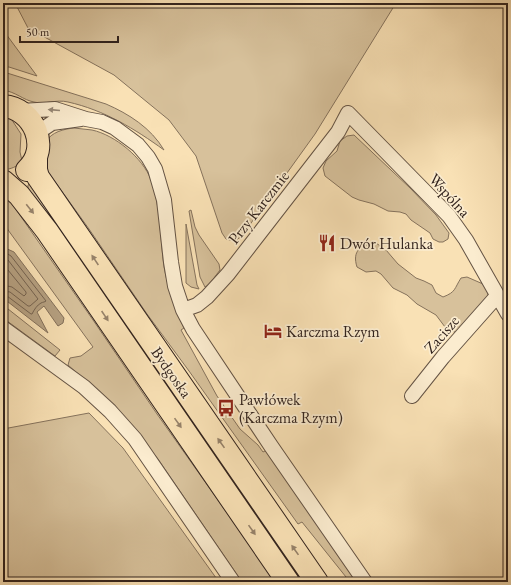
<svg xmlns="http://www.w3.org/2000/svg" width="511" height="585" font-family="'EB Garamond',serif">
<style>
.green{fill:#d7c19b;stroke:#85725c}
.water{fill:#b6a182;stroke:#826f5a}
.lines{fill:none;stroke-linecap:round;stroke-linejoin:round}
.shore{stroke:#746250;stroke-width:1}
.street-casing{stroke:#645344;stroke-width:16}
.primary-casing{stroke:#33241e;stroke-width:24}
.street{stroke:#fbeccf;stroke-width:14}
.primary{stroke:#f9e1b5;stroke-width:22}
.oneway{fill:#978876}
.oneway2{fill:#96826a}
.labels{text-anchor:middle;stroke-width:3.5;stroke-linejoin:round;paint-order:stroke}
.street-label{font-size:16px;fill:#33241e;stroke:#fbeccf}
.poi-label{font-size:16px;fill:#33241e;stroke:#fbeccf;text-anchor:start}
</style>
<rect width="100%" height="100%" fill="#f9e1b5"/>
<filter id="stains"><feTurbulence type="fractalNoise" baseFrequency=".005" numOctaves="4"/><feColorMatrix values="0 0 0 0 .2 0 0 0 0 .09 0 0 0 0 .02 0 0 0 .5 -.17"/></filter>
<radialGradient id="worn" r=".72"><stop offset=".6" stop-color="#630" stop-opacity="0"/><stop offset="1" stop-color="#630" stop-opacity=".3"/></radialGradient>
<!-- green -->
<path class="green" d="M15,3H396L315,134L241,237L234,241L226,239L222,233L196,156L169,120L114,75L28,28Z
M6,34L37,76L9,67H3Z
M3,73H7L106,104C129,114 151,128 164,150C135,129 104,110 68,102C56,99 45,105 34,102C23,100 16,92 3,90Z
M3,114L10,117L21,134L20,152L22,161C17,167 11,169 3,170Z
M74,128C80,129 86,129 92,130C115,135 143,158 151,180C161,206 160,239 164,267C168,288 175,308 184,328L181,330L217,396L240,429L258,445L263,452L267,450L356,580L353,582H350L302,522L298,524L189,371L147,314L89,229L43,165C44,159 43,149 46,142C51,132 64,129 74,128Z
M354,135L410,188L436,215L449,233L448,239L443,242H439L433,239L430,233L411,220L406,214L400,212L388,211L374,204L359,200L352,197L325,176L323,168L326,161L337,151L340,141L347,136Z
M31,183L308,582H298L107,305L28,188V185Z
M3,196L9,198L17,211L93,320L157,414L276,582H242L158,459L111,403L68,365L70,358L81,356L93,347L3,223Z
M191,210L195,227L199,235L219,264L220,270C215,276 211,284 205,287L200,277L189,211Z
M186,224L197,285L199,289L191,287L186,283Z
M376,243L386,250L398,264L416,278L424,281L432,285L436,293L443,297C456,292 454,289 461,278L467,277L483,284L488,291V298L459,332H454L445,327L436,315L417,304L407,295L393,288L381,274L376,271L366,272L357,267C352,251 360,245 376,243Z
M3,305L60,350L55,356L3,318Z
M89,413L123,448L219,582H3V429Z"/>
<!-- water -->
<path class="water" d="M3,247L14,252L64,318L63,323L58,326L44,306L37,312L48,333L3,298Z"/>
<g class="lines">
<!-- shore -->
<path class="shore" d="M3,251L11,256L46,301C45,302 43,302 41,303C37,305 34,310 32,314H31L7,296H3
M3,257L8,260L38,299L30,306H28L10,292L3,291
M3,264L26,292V294L24,296L12,287L3,285"/>
<!-- street casing -->
<g class="street-casing">
<path id="street" d="M20,111L55,109L86,119L102,122L115,128L138,145L148,157L155,169L164,200L171,262L175,286L183,310L193,329L271,446L365,582
M37,133L52,123L81,119
M183,310L197,305L207,297L228,274L338,132L348,113L449,216L466,240L508,314
M3,328L84,387L110,411L135,439L233,582
M412,396L443,357L497,296"/>
</g>
<!-- primary casing -->
<g class="primary-casing">
<path id="primary" d="M3,106C34,108 51,148 27,170
M36,158V170L38,177L317,582
M3,181L19,195L47,231L288,582"/>
</g>
<!-- street -->
<use href="#street" class="street"/>
<!-- primary -->
<use href="#primary" class="primary"/>
</g>
<!-- one-way arrows -->
<defs><path id="oneway-solid" d="M-6-.8H1V-3.2L6.5 0L1 3.2V.8H-6Z"/></defs>
<use class="oneway" href="#oneway-solid" transform="translate(54 110) rotate(-175)"/>
<g class="oneway2">
<use href="#oneway-solid" transform="translate(30 209) rotate(51)"/>
<use href="#oneway-solid" transform="translate(95 260) rotate(-124)"/>
<use href="#oneway-solid" transform="translate(105 316) rotate(56)"/>
<use href="#oneway-solid" transform="translate(178 423) rotate(55)"/>
<use href="#oneway-solid" transform="translate(221 443) rotate(-125)"/>
<use href="#oneway-solid" transform="translate(252 530) rotate(55)"/>
<use href="#oneway-solid" transform="translate(295 550) rotate(-125)"/>
</g>
<!-- icons -->
<defs>
<g id="restaurant-bare" transform="scale(1.38)"><path d="M-5-6h1v4h1v-4h1v4h1v-4h1v5L-1.5 .5V6h-2V.5L-5-1ZM5-6V6H3V1.5H1.5Q1.5-4 5-6Z" fill="#8f2418" stroke="#fbeccf" stroke-width="2.5" paint-order="stroke"/></g>
<g id="hotel-bare" transform="scale(1.38)"><path d="M-6-4.5h1.5V1H6V5H4.5V3h-9V5H-6ZM-4 0a1.8 1.8 0 1 1 3.6 0ZM.5 0V-2.5h3Q6-2.5 6 0Z" fill="#8f2418" stroke="#fbeccf" stroke-width="2.5" paint-order="stroke"/></g>
<g id="bus-bare" transform="scale(1.38)"><path d="M-5-6H5V4H4V6H2V4H-2V6H-4V4H-5ZM-3.5-4V0h7V-4ZM-3.5 1.2v1.5H-2V1.2ZM2 1.2v1.5H3.5V1.2Z" fill="#8f2418" stroke="#fbeccf" stroke-width="2.5" paint-order="stroke"/></g>
</defs>
<g fill-rule="evenodd">
<use href="#restaurant-bare" x="327" y="243"/>
<use href="#hotel-bare" x="273" y="331"/>
<use href="#bus-bare" x="226" y="408"/>
</g>
<g class="labels">
<!-- street labels -->
<g class="street-label">
<text transform="translate(450 195) rotate(48)" y="6">Wspólna</text>
<text transform="translate(258 207) rotate(-52)" y="6">Przy Karczmie</text>
<text transform="translate(441 334) rotate(-49)" y="6">Zacisze</text>
<text transform="translate(172 372) rotate(55)" y="6">Bydgoska</text>
</g>
<!-- poi labels -->
<g class="poi-label">
<text x="340" y="249">Dwór Hulanka</text>
<text x="286" y="337">Karczma Rzym</text>
<text x="239" y="405">Pawłówek<tspan x="239" dy="18">(Karczma Rzym)</tspan></text>
</g>
</g>
<!-- margin -->
<rect width="511" height="585" fill="none" stroke="#f9e1b5" stroke-width="16"/>
<rect x="4" y="4" width="503" height="577" fill="none" stroke="#33241e" stroke-width="2"/>
<rect x="8" y="8" width="495" height="569" fill="none" stroke="#33241e"/>
<!-- scale -->
<path d="M20 36v6h98v-6" fill="none" stroke="#33241e" stroke-width="2"/>
<text x="26" y="36" font-size="12" fill="#33241e" stroke="#fbeccf" stroke-width="3" paint-order="stroke">50 m</text>
<rect width="100%" height="100%" filter="url(#stains)"/>
<rect width="100%" height="100%" fill="url(#worn)"/>
</svg>
